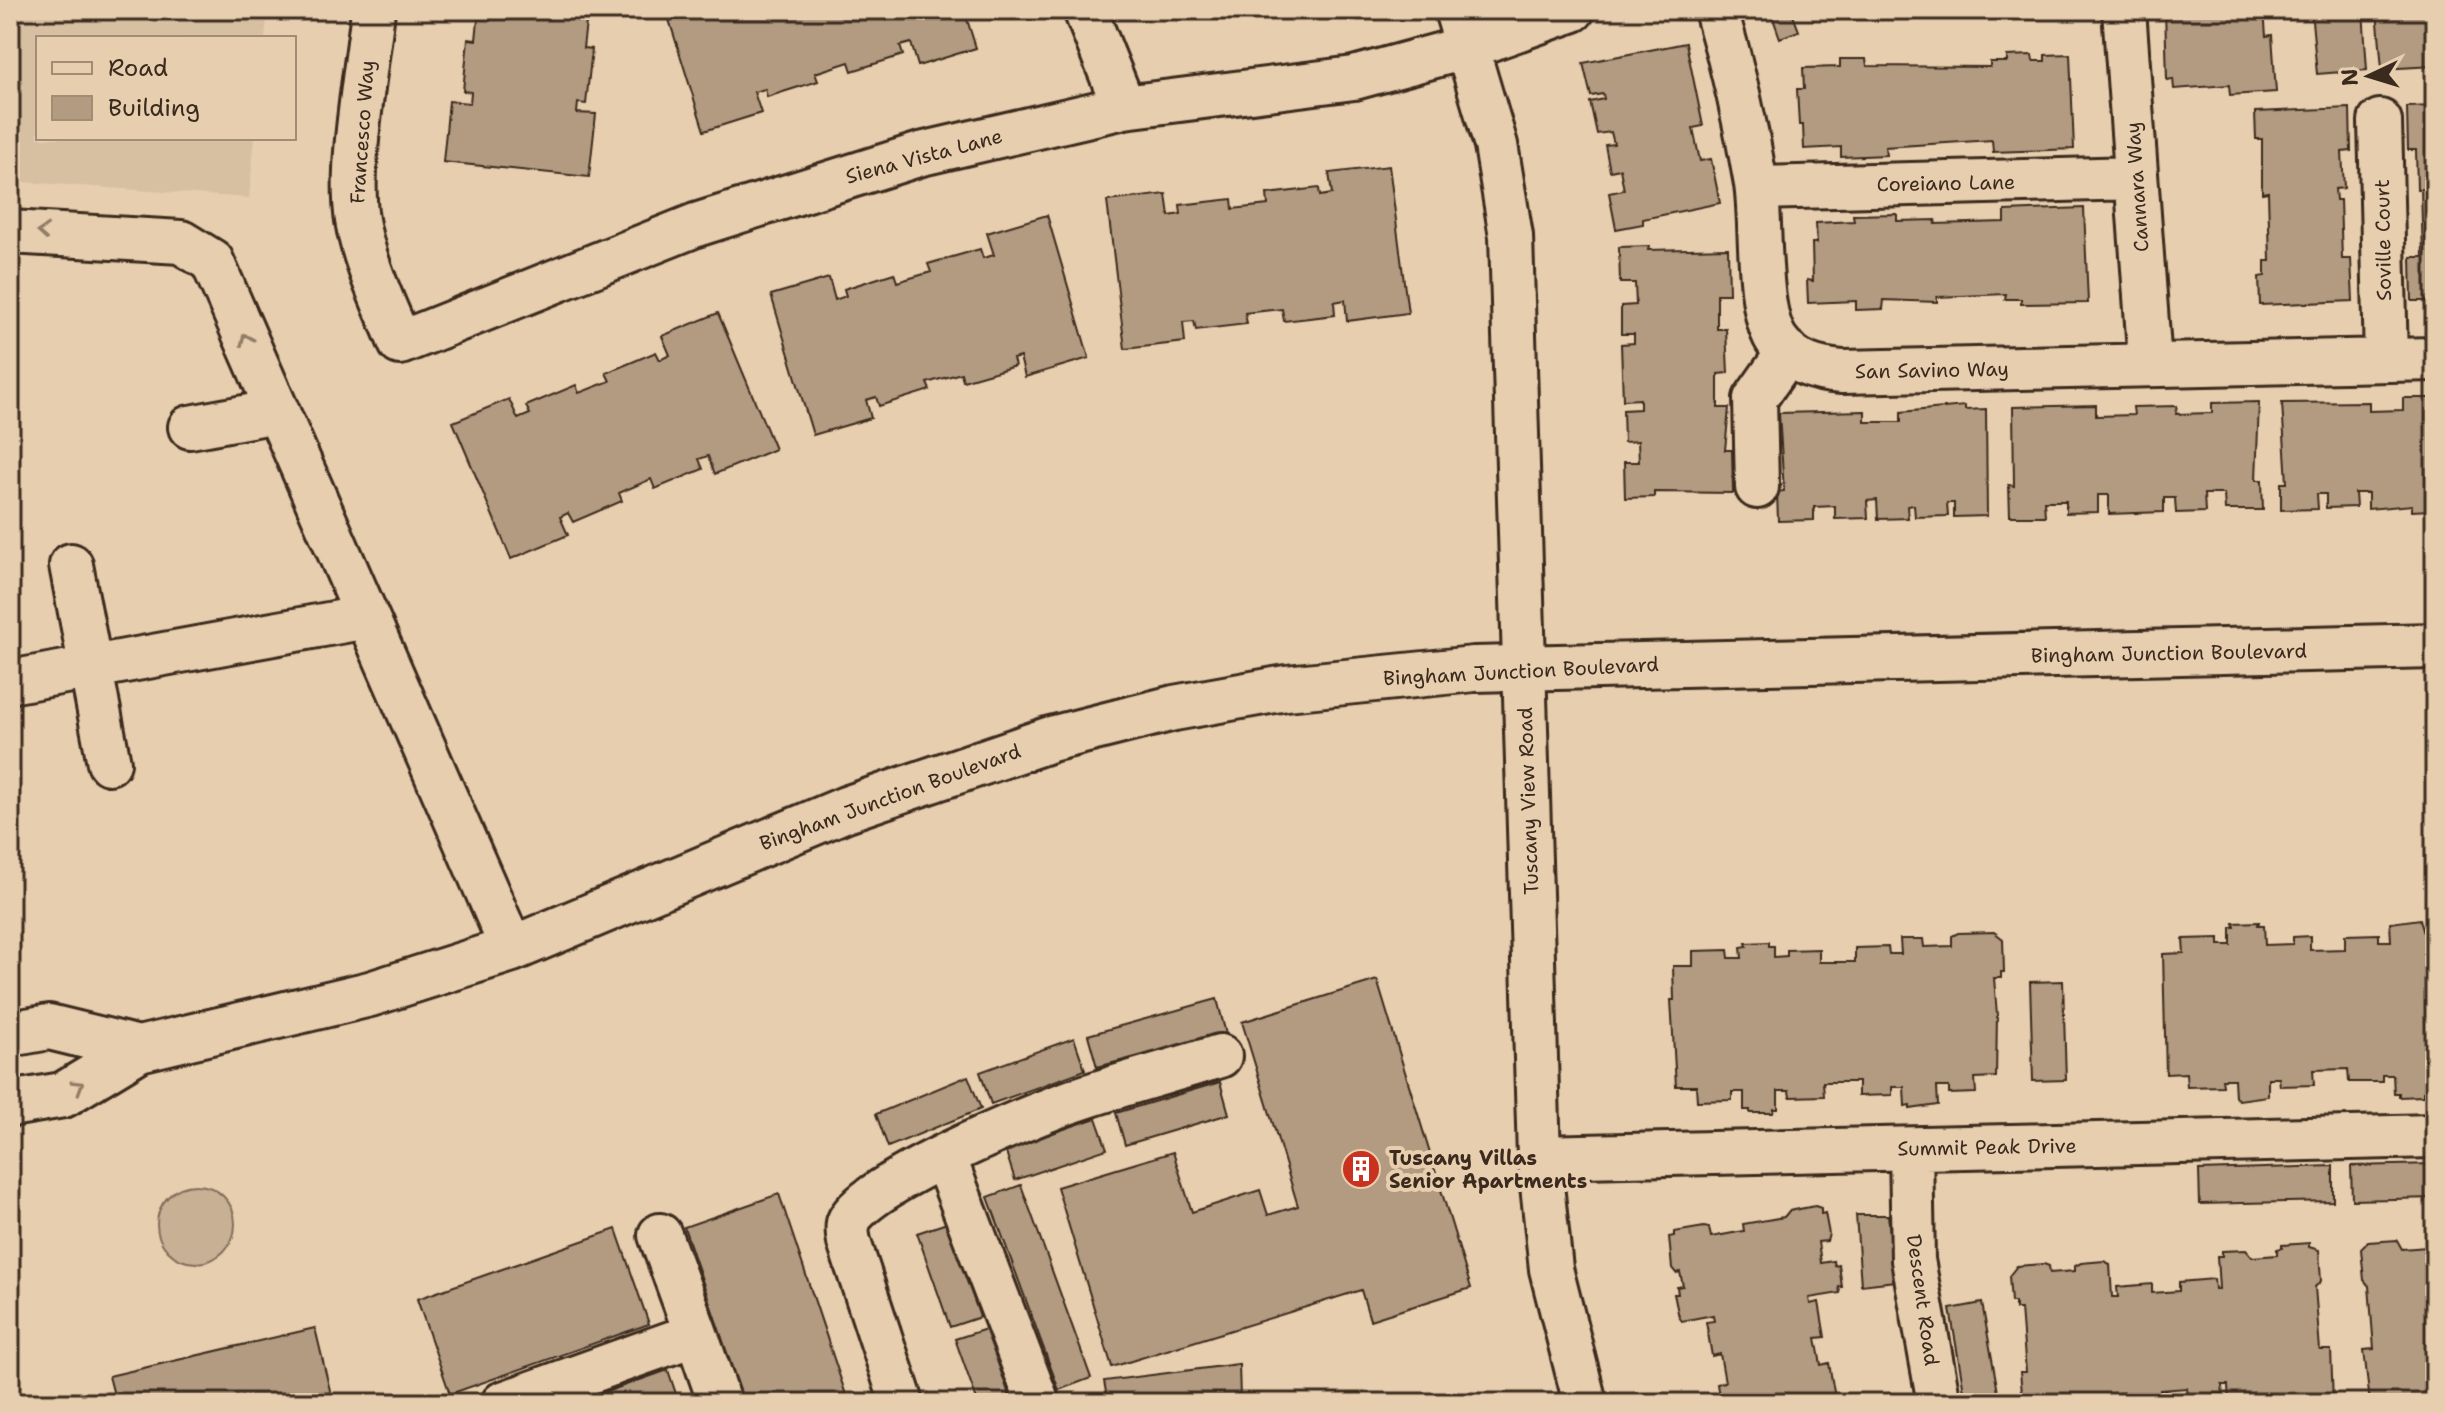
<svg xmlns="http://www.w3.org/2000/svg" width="2445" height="1413" font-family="'Shantell Sans',sans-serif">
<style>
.built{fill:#d7bfa2}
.green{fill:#c8b095;stroke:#826d5a;stroke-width:2}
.building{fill:#b39b82;stroke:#3b2a1e;stroke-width:2}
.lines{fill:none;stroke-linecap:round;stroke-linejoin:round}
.minor-casing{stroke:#3b2a1e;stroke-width:48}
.major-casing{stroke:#3b2a1e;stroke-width:50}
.minor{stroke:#e7ceaf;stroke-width:42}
.major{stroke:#e7ceaf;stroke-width:44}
.oneway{stroke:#917c66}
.labels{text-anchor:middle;stroke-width:8;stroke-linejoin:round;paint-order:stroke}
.street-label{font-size:20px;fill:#3b2a1e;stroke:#e7ceaf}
.poi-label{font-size:20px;font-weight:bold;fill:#3b2a1e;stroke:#e7ceaf;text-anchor:start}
</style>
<rect width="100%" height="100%" fill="#e7ceaf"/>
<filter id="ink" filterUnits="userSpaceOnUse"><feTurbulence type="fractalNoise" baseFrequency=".0125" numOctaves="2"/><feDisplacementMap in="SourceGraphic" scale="16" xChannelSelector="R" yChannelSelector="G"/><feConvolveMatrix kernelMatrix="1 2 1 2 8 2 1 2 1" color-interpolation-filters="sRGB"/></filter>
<g filter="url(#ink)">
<!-- built -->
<path class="built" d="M10,10H268L265,38H38V138H255L249,198L10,181Z"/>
<!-- green -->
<path class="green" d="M157 1224a39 39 0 1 1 78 0a39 39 0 1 1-78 0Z"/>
<!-- building -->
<path class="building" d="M479,10H595L594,14H587L583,48L592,49L586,104L578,103L577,113L596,114L589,177L443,162L449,101L470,103L471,92L463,91L468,39L476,40Z
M666,10H964L976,48L918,66L911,43L900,46L903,55L852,71L849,62L815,73L818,81L767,97L765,89L754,92L761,113L704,131Z
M1770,10H1791L1799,31L1780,38Z
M2165,10H2264L2266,36L2272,35L2276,92L2230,95L2229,85L2174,89L2173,79L2167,80Z
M2311,10H2363L2367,70L2317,74Z
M2377,10H2428L2433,66L2382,69Z
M1686,43L1703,126L1693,128L1700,161L1711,159L1720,203L1643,219V224L1616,229L1609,193L1624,190L1620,169L1610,171L1605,145L1614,144L1611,132L1597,134L1590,102L1604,99L1603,94L1591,96L1583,63Z
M2070,54L2074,149L1993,152L1992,140L1885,147L1886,155L1841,157V147L1804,149L1803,125H1799L1797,89H1804L1803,68L1840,67V59H1866L1867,66L1990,67V62H2007V56L2032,55L2033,61H2045V55Z
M2435,106V301H2412L2411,257H2423L2421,189H2417L2416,150H2408L2407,107Z
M2350,108L2351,151L2342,152L2344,188L2335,189L2336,200H2340L2342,259H2351L2353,301L2260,305L2259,277L2265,276V261H2270L2268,192L2262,193V139H2256L2255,112Z
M1389,166L1408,313L1347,321L1345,300L1334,302L1335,315L1284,321L1282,309L1245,313L1247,324L1196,330L1194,321L1183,322L1185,342L1125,349L1107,201L1166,194L1169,216L1181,214L1180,205L1232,199L1233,209L1268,205L1267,194L1319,188L1320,196L1332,194L1329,173Z
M2084,208L2088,303L2021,304V299H2005L2006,294L1937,297V302L1884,300L1883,309L1856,310V301L1808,303L1807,280L1813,281L1812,243H1817L1816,223L1854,221L1853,215L1897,214V221L1936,220L1935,224L2005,222V211Z
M1047,215L1089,358L1025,377L1020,357L1013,359L1015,366L963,381L961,373L927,383L930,390L879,406L876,397L866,400L871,418L813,435L771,295L829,278L835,300L846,296L844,289L894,273L897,282L931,272L928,264L980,249L983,258L994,255L987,233Z
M1649,246L1648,250L1728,248L1729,294H1717V329H1726L1728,373L1718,374V408H1729L1725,450H1732L1733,493L1654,492V497L1625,498L1624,462H1639L1638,441L1624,442L1623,410L1640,409V399L1623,400L1621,344L1634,343V334H1621V306L1636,305L1635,283H1620L1619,247Z
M718,313L775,449L715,474L708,456L699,459L703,469L655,489L651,479L619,493L622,501L573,522L568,513L560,517L568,535L511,559L453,422L509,399L518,419L530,414L526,406L576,385L579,393L610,381L606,373L656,352L660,360L670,355L662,336Z
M2403,398H2435V506H2430V510L2412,511V505L2368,509V493H2355L2356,507L2326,508V494H2317L2318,509L2281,510V483H2287L2282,403L2369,402V411L2403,410Z
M2259,402L2256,480H2262L2263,510H2225L2224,494H2204L2205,512L2176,513L2175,498H2164V512L2109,514V495H2098V512L2066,513V501H2044L2045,516H2010L2009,485L2014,486L2013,407L2096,405V416L2134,415L2133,407L2177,406L2176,414L2212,413V403Z
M1965,406V410L1986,409L1987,516L1954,517V503H1947L1948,516L1915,517L1914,505L1907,506L1908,518L1878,519L1877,500L1867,501L1868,518L1835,519V506L1814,507V520L1778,521L1777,492L1784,491L1779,413L1865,411V422H1901V412Z
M2420,919L2424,934L2435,933V1074H2427V1092H2423V1096L2399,1097V1093H2394L2393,1075H2382V1082H2349L2348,1069L2313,1070L2314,1085L2280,1086L2279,1078H2268V1096L2239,1100L2235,1097L2234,1079H2222L2223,1086L2187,1087L2186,1073L2166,1074L2163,954L2184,953L2183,939L2219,938V945H2231V927H2235L2234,923L2259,922L2258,925H2264L2265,945L2293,944V937L2310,936V950L2345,949V935L2379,934V941H2391L2390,923Z
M1994,932L2003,939L2004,972H2001V978H1994L1997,1015L1996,1077L1975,1078L1976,1093L1949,1094V1087H1937L1938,1105L1910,1109V1105L1905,1106L1904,1087H1892V1095L1858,1096V1082H1823L1824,1096L1790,1097L1789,1091H1778V1109H1774L1773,1113H1750V1110H1744V1092H1732V1100L1697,1101L1696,1086H1676L1671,1000H1674L1673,966H1693V951L1728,950L1729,958H1742L1741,947L1747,946L1746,943L1769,942V946H1774V957L1787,956V950L1819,949V962H1855V948L1888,947L1889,954H1901L1900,939H1923L1924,947L1952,946V936L1958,933Z
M1377,980L1471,1288L1370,1320L1361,1290L1112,1367L1057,1187L1173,1152L1192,1212L1260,1190L1268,1215L1298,1206L1242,1022Z
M2063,981L2066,1080L2033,1081L2030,982Z
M1217,999L1226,1034L1097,1067L1088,1035Z
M1074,1038L1085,1070L991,1104L980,1072Z
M968,1076L981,1109L888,1147L876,1114Z
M1220,1082L1229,1114L1125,1145L1116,1113Z
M1096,1118L1107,1149L1015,1180L1005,1149Z
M2435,1164V1198L2352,1200L2351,1166Z
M2333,1166V1201L2200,1204L2199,1170Z
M1021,1185L1091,1378L1059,1390L988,1197Z
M779,1194L846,1395L824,1403H744L684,1227Z
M1815,1206L1821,1208V1214L1825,1213L1829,1234L1827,1241L1818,1242L1821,1263L1834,1261L1835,1266L1839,1265L1842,1287H1839L1840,1293L1809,1298L1810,1304L1819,1302L1825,1337L1816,1338L1821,1365L1829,1363L1835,1398L1826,1399L1827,1403H1720L1717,1384L1725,1382L1720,1354L1712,1356L1706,1322L1714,1321L1713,1315L1682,1321L1679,1317L1674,1294H1678L1677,1287L1683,1286L1680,1272L1676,1273L1672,1268L1669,1237L1674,1236V1232L1704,1227L1709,1228L1711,1237L1744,1231L1743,1224L1784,1217L1789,1211Z
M1856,1215H1888L1895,1281L1861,1285Z
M947,1223L980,1317L950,1327L917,1233Z
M616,1229L649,1324L450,1394L417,1299Z
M2433,1239H2435V1403H2370L2364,1350L2374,1349L2369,1286L2364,1280L2361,1249L2368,1242L2397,1240L2402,1249L2427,1247Z
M2309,1243V1247L2319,1250L2321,1281L2315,1287L2320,1350H2331L2333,1403H2229L2228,1385H2222L2223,1394L2188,1396L2187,1388L2160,1390L2161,1398L2126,1401L2125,1393H2119L2120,1403H2023L2020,1372H2026L2021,1309H2015V1302H2011L2009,1276L2017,1266L2044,1264L2049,1266L2050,1273L2075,1271V1266L2081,1263L2104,1261L2110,1264L2112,1297H2118L2117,1287L2152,1284V1293L2179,1291V1282L2214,1279L2215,1289H2219L2217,1256H2222V1251L2246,1250L2252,1257L2277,1255V1249L2282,1248V1245Z
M1982,1303L2000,1403H1966L1950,1309Z
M315,1328L333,1403H116L109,1376Z
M986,1329L1012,1403H978L955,1339Z
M1239,1364L1240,1399L1108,1403L1104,1381Z
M668,1370L679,1403H575Z"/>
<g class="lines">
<!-- minor casing -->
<g class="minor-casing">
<path id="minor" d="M373,10C367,68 348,166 357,220C364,263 384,303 400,343L696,225L921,154L1124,107L1354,78L1468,47L1573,10
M1085,10L1124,107
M1456,10L1496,145L1511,236L1539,1157L1551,1269L1585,1403
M1716,10C1733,67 1746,125 1756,184C1762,223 1756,313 1778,342C1794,364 1817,370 1842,372L2435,359
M2124,10L2150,364
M2380,121L2386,360
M1757,188L2136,178
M10,232L181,242L212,261L512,949
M190,427L277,411
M1757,487L1755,399L1788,352
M71,565L109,763
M10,682L367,617
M1911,1149L1913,1260L1939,1403
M944,1156L1038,1403
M1539,1157L2435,1136
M660,1235L696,1334
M503,1403L696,1334L720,1403
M902,1403L849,1242C848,1237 847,1228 848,1223C860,1186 1027,1117 1067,1103C1117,1085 1169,1072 1220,1056"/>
</g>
<!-- major casing -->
<g class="major-casing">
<path id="major" d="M10,1034L49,1027L139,1049
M10,1104L63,1095L139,1049L370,994L512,949L846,809L1051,739L1174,708L1286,688L1474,669L2435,646"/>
</g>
<!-- minor -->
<use href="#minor" class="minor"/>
<!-- major -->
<use href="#major" class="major"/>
</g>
<!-- one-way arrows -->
<defs><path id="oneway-chevron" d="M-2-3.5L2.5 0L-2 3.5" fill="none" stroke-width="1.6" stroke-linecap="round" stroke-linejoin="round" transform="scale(2)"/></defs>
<g class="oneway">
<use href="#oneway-chevron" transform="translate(43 232) rotate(-176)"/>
<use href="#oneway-chevron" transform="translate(246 339) rotate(-114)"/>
<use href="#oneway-chevron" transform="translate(78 1086) rotate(-31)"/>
</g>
</g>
<!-- icons -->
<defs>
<g id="building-disc" transform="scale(2)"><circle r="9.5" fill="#c8321e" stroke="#e7ceaf"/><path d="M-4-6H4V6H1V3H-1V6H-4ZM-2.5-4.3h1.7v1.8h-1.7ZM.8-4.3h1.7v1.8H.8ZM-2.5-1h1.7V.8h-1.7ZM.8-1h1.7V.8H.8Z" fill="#fff"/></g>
</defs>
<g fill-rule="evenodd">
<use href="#building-disc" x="1361" y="1169"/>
</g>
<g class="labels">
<!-- street labels -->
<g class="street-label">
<text transform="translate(362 132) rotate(-86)" y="7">Francesco Way</text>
<text transform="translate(924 156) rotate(-15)" y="7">Siena Vista Lane</text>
<text transform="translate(1946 183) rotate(-1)" y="7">Coreiano Lane</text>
<text transform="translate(2137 187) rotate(-94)" y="7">Cannara Way</text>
<text transform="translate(2383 240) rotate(-91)" y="7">Soville Court</text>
<text transform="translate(1932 370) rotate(-1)" y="7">San Savino Way</text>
<text transform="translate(2169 653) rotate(-1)" y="7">Bingham Junction Boulevard</text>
<text transform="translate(1521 671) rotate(-3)" y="7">Bingham Junction Boulevard</text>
<text transform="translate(890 797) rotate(-20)" y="7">Bingham Junction Boulevard</text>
<text transform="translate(1528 801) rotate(-92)" y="7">Tuscany View Road</text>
<text transform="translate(1987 1147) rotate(-1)" y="7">Summit Peak Drive</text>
<text transform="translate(1923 1300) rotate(82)" y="7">Descent Road</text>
</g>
<!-- poi labels -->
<g class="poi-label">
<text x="1389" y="1165">Tuscany Villas<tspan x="1389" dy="23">Senior Apartments</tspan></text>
</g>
</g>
<!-- margin -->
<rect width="2445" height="1413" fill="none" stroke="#e7ceaf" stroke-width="40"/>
<rect x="20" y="20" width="2405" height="1373" fill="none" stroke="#3b2a1e" stroke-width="3" filter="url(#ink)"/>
<!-- legend -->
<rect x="36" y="36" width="260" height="104" fill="#e7ceaf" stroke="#a28c75" stroke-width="2"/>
<rect x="52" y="62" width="40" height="12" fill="#e7ceaf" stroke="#a28c75" stroke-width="2"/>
<text x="108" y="76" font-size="24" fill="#3b2a1e">Road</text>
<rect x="52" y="96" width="40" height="24" fill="#b39b82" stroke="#a28c75" stroke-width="2"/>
<text x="108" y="116" font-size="24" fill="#3b2a1e">Building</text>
<!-- north arrow -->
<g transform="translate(2369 76) rotate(266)" stroke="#e7ceaf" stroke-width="6" paint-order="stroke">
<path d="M0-6L14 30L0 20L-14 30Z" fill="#3b2a1e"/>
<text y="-12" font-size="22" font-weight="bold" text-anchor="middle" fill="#3b2a1e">N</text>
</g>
</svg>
